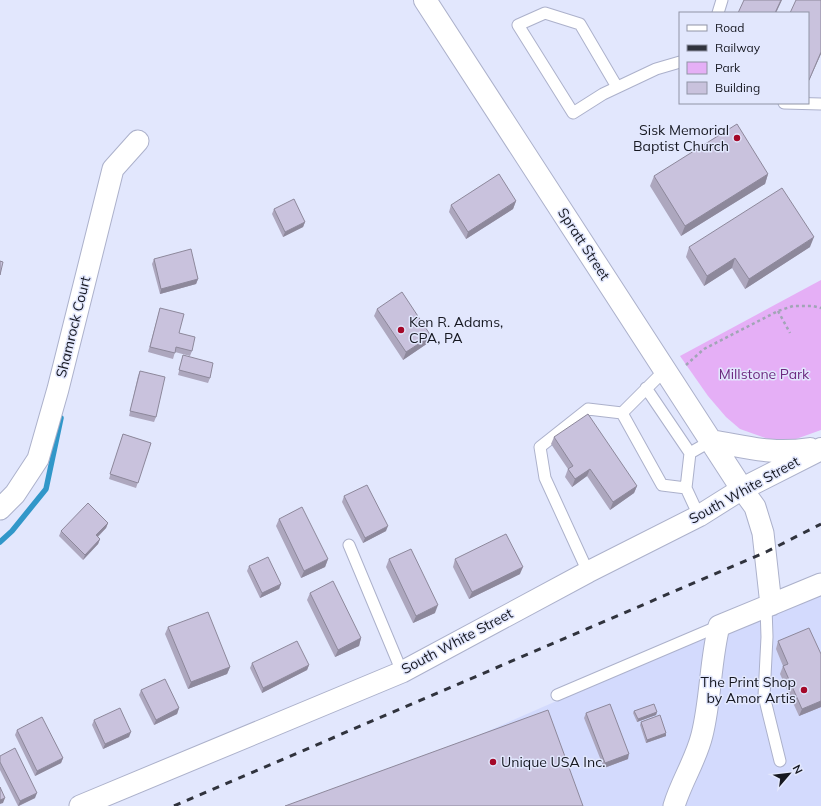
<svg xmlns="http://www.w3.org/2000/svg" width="821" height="806" font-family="Mulish,sans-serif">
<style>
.built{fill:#d3dafd}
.green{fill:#e5aff6}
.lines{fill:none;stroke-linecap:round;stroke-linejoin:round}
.stream{stroke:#3197c9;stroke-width:5.5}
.service-casing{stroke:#acb1cb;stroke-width:13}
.minor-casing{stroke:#acb1cb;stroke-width:23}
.secondary-casing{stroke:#acb1cb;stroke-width:24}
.path{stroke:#a1a5b6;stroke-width:2.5;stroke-dasharray:3 3;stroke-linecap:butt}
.service{stroke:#fff;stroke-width:11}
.minor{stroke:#fff;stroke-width:21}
.secondary{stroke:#fff;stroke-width:22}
.rail{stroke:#30333d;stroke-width:3;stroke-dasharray:7 7;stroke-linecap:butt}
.wall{fill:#ada7be}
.shaded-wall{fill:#8d889b}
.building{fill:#c9c2dd;stroke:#8d889b}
.poi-dot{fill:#a40828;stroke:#e2e7fd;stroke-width:1.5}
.labels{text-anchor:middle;stroke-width:3;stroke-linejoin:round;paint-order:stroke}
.poi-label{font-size:14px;fill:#161821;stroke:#e2e7fd;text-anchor:end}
.street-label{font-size:14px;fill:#161821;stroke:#e2e7fd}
.park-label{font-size:14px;fill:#6d2a80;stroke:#e2e7fd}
</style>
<rect width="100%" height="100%" fill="#e2e7fd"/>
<!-- built -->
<path class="built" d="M821,586V806H317L714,632Z"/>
<!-- green -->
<path class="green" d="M821,280V430L796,439L774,441L740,429L726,417L708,396L680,356Z"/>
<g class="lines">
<!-- stream -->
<path class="stream" d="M0,542L12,531L46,489L61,418"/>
<!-- service casing -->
<g class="service-casing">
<path id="service" d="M718,13L722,0
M617,87L580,24L545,13L518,25L573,113L603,94L656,69L680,62
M784,103L821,104
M665,370L622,413L662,485L686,488L699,516
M646,388L690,453L711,441
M686,488L690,453
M349,545L402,672
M588,572L545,478L540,447L588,409L622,413
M766,607L767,637L764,696L780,761
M557,695L719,626"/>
</g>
<!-- minor casing -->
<g class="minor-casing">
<path id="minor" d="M0,509L15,494L38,459L58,389L113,169L138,141
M80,806L402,672L588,572L699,516L742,489L755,507L763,533L771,605
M674,806C681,782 696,760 702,735C711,699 710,662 719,626L821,584"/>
</g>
<!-- secondary casing -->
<g class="secondary-casing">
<path id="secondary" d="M425,0L742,489L821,449
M711,441C748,447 771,455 810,449"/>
</g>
<!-- path -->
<path class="path" d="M778,311L790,333
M686,365L704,349L778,311L793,306H813L821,308"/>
<!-- service -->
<use href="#service" class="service"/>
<!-- minor -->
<use href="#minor" class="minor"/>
<!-- secondary -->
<use href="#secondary" class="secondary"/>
<!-- rail -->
<path class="rail" d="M174,806L766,552L821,524"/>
</g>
<!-- wall -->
<path class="wall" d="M768,174L765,184L681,236L650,186L654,176Z
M516,201L513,209L466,239L449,212L451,205Z
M274,209L305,222L303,227L283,237L272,214Z
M689,247H810L745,289L732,268L704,286L686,257Z
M154,259L198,279L196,284L160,294L152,264Z
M160,308L192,351L190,356L175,352L173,359L148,352Z
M377,309L428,343L403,360L374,316Z
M183,355L210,378L208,383L178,375Z
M140,371L156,417L154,422L129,416L138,376Z
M123,434L151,443L136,488L109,479Z
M554,437L637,486L634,493L610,510L587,476L572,487L565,477L568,469L551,444Z
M344,496L386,531L363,543L342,502Z
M279,519L328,559L325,567L301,578L276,526Z
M108,523L106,528L98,537L100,539L98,544L83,560L59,536L61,531Z
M389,559L435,613L413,623L386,567Z
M455,559L520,574L469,599L453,567Z
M249,566L281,584L279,589L260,598L247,571Z
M310,593L361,638L359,646L335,657L307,600Z
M168,627L230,667L227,674L188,689L165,634Z
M778,641L821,654V707L799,716L780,674L783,666L776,649Z
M252,663L309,665L307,670L262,693L250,668Z
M141,690L179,708L177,714L154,725L139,695Z
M634,711L657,712L656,715L637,722L633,713Z
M586,713L628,759L604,768L584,718Z
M94,720L129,737L103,749L92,725Z
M641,722L666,736L646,743L640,725Z
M17,730L63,758L61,763L35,776L15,735Z
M0,756L35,798L19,806H18L0,770Z"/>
<!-- shaded-wall -->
<path class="shaded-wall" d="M781,0H782L776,13H775Z
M821,52V54L808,83L809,80Z
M768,174L765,184L681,236L685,226Z
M516,201L513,209L466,239L468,232Z
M305,222L303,227L283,237L285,232Z
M814,237L810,247L745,289L749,279Z
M735,258L732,268L704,286L707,276Z
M198,279L196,284L160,294L161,289Z
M431,336L428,343L403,360L406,352Z
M590,469L587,476L572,487L575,479Z
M637,486L634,493L610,510L613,502Z
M108,523L106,528L94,540L96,535Z
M388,526L386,531L363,543L365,538Z
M100,539L98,544L83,560L85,555Z
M328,559L325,567L301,578L304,571Z
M523,567L520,574L469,599L472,592Z
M281,584L279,589L260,598L262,593Z
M438,605L435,613L413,623L416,616Z
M361,638L359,646L335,657L338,650Z
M309,665L307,670L262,693L263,688Z
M230,667L227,674L188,689L191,682Z
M821,701V707L799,716L802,709Z
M179,708L177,714L154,725L156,720Z
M657,712L656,715L637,722L638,719Z
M131,732L129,737L103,749L105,744Z
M666,733V736L646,743L647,740Z
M629,754L628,759L604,768L605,763Z
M63,758L61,763L35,776L37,771Z
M37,793L35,798L18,806L20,801Z
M5,798L3,803L0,804V800Z"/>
<!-- building -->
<path class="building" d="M744,0H781L775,13H738Z
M796,0H821V52L809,80L808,79V13H790Z
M737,124L768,174L685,226L654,176Z
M499,174L516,201L468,232L451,205Z
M782,188L814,237L749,279L735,258L707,276L689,247Z
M294,199L305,222L285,232L274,209Z
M191,249L198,279L161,289L154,259Z
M0,261L3,262L0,275Z
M402,292L431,336L406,352L377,309Z
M160,308L184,314L179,333L195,337L192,351L176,347L175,353L150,347Z
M183,355L213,363L210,378L179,370Z
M140,371L165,377L156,417L130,411Z
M588,414L637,486L613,502L590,469L575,479L568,469L573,466L554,437Z
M123,434L151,443L138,483L110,474Z
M367,485L388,526L365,538L344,496Z
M88,503L108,523L96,535L100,539L85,555L61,531Z
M302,507L328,559L304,571L279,519Z
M506,534L523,567L472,592L455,559Z
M411,549L438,605L416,616L389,559Z
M268,557L281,584L262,593L249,566Z
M333,581L361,638L338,650L310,593Z
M208,612L230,667L191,682L168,627Z
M809,628L821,654V701L802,709L783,666L788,664L778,641Z
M297,641L309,665L263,688L252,663Z
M165,679L179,708L156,720L141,690Z
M610,704L629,754L605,763L586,713Z
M654,704L657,712L638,719L634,711Z
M120,708L131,732L105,744L94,720Z
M548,710L583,806H285Z
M660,715L666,733L647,740L641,722Z
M42,717L63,758L37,771L17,730Z
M15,748L37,793L20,801L0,762V756Z
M0,787L5,798L0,800Z"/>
<!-- markers -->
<g class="poi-dot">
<circle cx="737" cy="138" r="4"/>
<circle cx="401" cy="330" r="4"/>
<circle cx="804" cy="690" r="4"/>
<circle cx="493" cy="762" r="4"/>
</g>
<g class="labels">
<!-- poi labels -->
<g class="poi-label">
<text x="729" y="135">Sisk Memorial<tspan x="729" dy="16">Baptist Church</tspan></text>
<text x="409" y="327" text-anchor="start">Ken R. Adams,<tspan x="409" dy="16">CPA, PA</tspan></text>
<text x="796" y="687">The Print Shop<tspan x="796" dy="16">by Amor Artis</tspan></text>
<text x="501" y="767" text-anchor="start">Unique USA Inc.</text>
</g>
<!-- street labels -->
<g class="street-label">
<text transform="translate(584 244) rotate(57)" y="5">Spratt Street</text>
<text transform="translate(73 327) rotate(-76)" y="5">Shamrock Court</text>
<text transform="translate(744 490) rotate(-29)" y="5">South White Street</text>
<text transform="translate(457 641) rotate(-28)" y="5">South White Street</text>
</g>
<!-- park labels -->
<g class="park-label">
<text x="764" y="379">Millstone Park</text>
</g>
</g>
<!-- legend -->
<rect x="679" y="12" width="130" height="92" fill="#e2e7fd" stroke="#9094a5"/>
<rect x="687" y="25" width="20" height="6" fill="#ffffff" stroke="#9094a5"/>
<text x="715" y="32" font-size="12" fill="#161821">Road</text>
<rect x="687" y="45" width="20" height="6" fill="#30333d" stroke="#9094a5"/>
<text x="715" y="52" font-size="12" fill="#161821">Railway</text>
<rect x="687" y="62" width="20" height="12" fill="#e5aff6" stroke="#9094a5"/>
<text x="715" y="72" font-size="12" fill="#161821">Park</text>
<rect x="687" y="82" width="20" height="12" fill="#c9c2dd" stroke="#9094a5"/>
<text x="715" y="92" font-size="12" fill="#161821">Building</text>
<!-- north arrow -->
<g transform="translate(789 774) rotate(62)" stroke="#e2e7fd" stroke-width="3" paint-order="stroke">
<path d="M0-3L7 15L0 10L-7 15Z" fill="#161821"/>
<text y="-6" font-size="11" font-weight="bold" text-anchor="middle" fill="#161821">N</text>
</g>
</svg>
